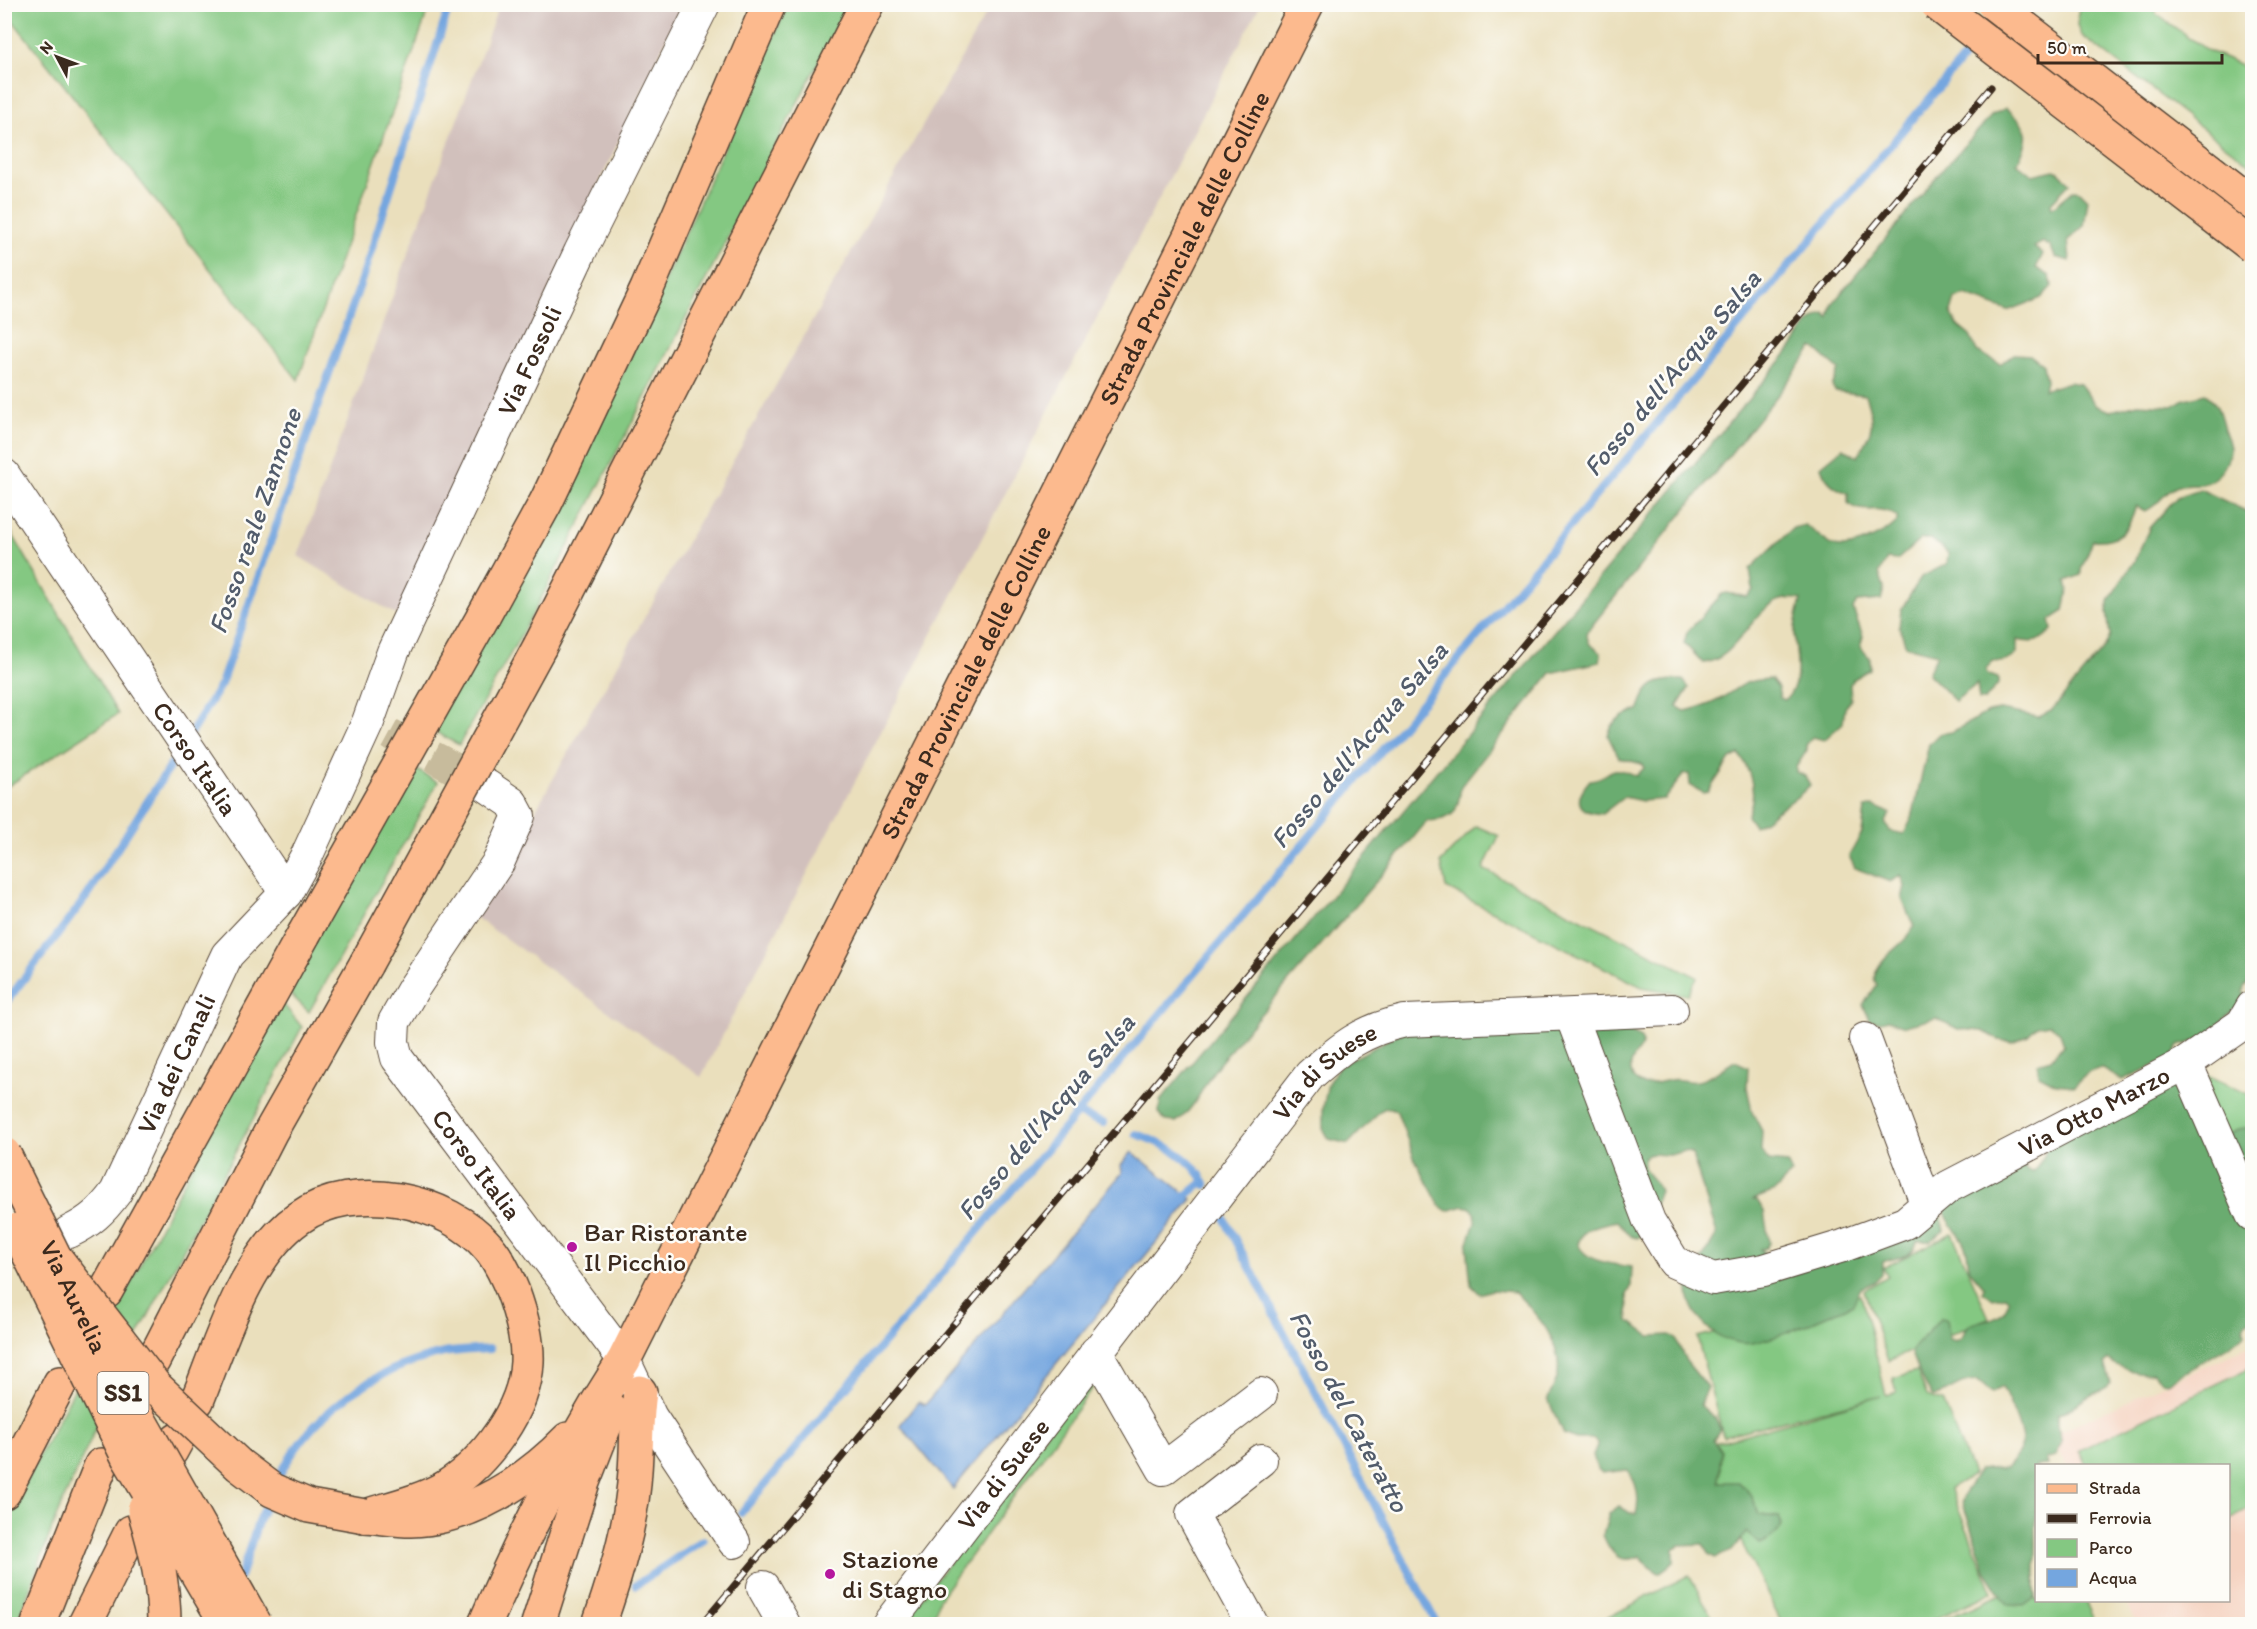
<svg xmlns="http://www.w3.org/2000/svg" width="2257" height="1629" font-family="Itim,sans-serif">
<style>
.built{fill:#f5d3c1}
.industrial{fill:#d1c0bc}
.green{fill:#84c882;stroke:#607950;stroke-width:1.5}
.forest{fill:#6bac70;stroke:#536b47;stroke-width:1.5}
.water{fill:#74a6df;stroke:#58687e;stroke-width:1.5}
.lines{fill:none;stroke-linecap:round;stroke-linejoin:round}
.stream{stroke:#74a6df;stroke-width:8}
.minor-tunnel{stroke:#c7bb9c;stroke-width:32;stroke-dasharray:32 16;stroke-linecap:butt}
.minor-casing{stroke:#554536;stroke-width:34}
.major-casing{stroke:#554536;stroke-width:36}
.highway-casing{stroke:#554536;stroke-width:36}
.minor{stroke:#fff;stroke-width:32}
.major{stroke:#fcba8e;stroke-width:33}
.highway{stroke:#fcba8e;stroke-width:33}
.rail-casing{stroke:#3b2a1e;stroke-width:7}
.rail{stroke:#fdfcf7;stroke-width:4.5;stroke-dasharray:14;stroke-linecap:butt}
.major-bridge-casing{stroke:#554536;stroke-width:36;stroke-linecap:butt}
.highway-bridge-casing{stroke:#554536;stroke-width:36;stroke-linecap:butt}
.major-bridge{stroke:#fcba8e;stroke-width:33}
.highway-bridge{stroke:#fcba8e;stroke-width:33}
.poi-dot{fill:#b5179e;stroke:#fdfcf7;stroke-width:2}
.labels{text-anchor:middle;stroke-width:5;stroke-linejoin:round;paint-order:stroke}
.shield{fill:#fdfcf7;stroke:#75695f;stroke-width:1.5}
.shield-label{font-size:24px;font-weight:bold;fill:#3b2a1e}
.street-label{font-size:26px;fill:#3b2a1e;stroke:#fdfcf7}
.poi-label{font-size:26px;fill:#3b2a1e;stroke:#fdfcf7;text-anchor:start}
.water-label{font-size:27px;font-style:italic;fill:#525c6b;stroke:#fdfcf7}
</style>
<rect width="100%" height="100%" fill="#fdfcf7"/>
<filter id="ink" filterUnits="userSpaceOnUse"><feTurbulence type="fractalNoise" baseFrequency=".0167" numOctaves="2"/><feDisplacementMap in="SourceGraphic" scale="12" xChannelSelector="R" yChannelSelector="G"/><feConvolveMatrix kernelMatrix="1 2 1 2 8 2 1 2 1" color-interpolation-filters="sRGB"/></filter>
<filter id="wash" filterUnits="userSpaceOnUse"><feTurbulence type="fractalNoise" baseFrequency=".008" numOctaves="4" result="noise"/><feDisplacementMap in="SourceGraphic" scale="24" xChannelSelector="R" yChannelSelector="G"/><feGaussianBlur stdDeviation="1.35" result="paint"/><feColorMatrix in="noise" values="0 0 0 0 0 0 0 0 0 0 0 0 0 0 0 0 0 1.4 0 .05"/><feComposite in="paint" operator="in"/></filter>
<g filter="url(#wash)">
<rect width="100%" height="100%" fill="#eadfbc"/>
<!-- built -->
<path class="built" d="M2252,1345V1624H2137L2126,1601L2228,1600V1466L2066,1465L2052,1435Z"/>
<!-- industrial -->
<path class="industrial" d="M499,5H682L398,616L298,556Z
M991,5H1260L701,1077L475,917Z"/>
<!-- green -->
<path class="green" d="M5,4L430,5L298,380L5,11Z
M788,5H848L535,610L459,745L432,730L606,411Z
M2079,5H2153L2156,14L2207,50L2239,64L2252,74V166L2081,35L2077,26Z
M5,522L118,714L5,788H4Z
M410,766L438,782L309,1012L287,991Z
M1476,826L1499,836L1483,869L1697,977L1687,995L1642,987L1446,888L1441,862Z
M280,1000L302,1027L136,1339L56,1517L17,1624H5V1521Z
M2195,1069L2252,1096V1199Z
M1952,1233L1989,1318L1888,1361L1864,1290L1888,1276L1883,1268Z
M1861,1295L1886,1395L1897,1392L1893,1378L1917,1371L1927,1396L1943,1401L1973,1475L1950,1488L1993,1592L1924,1624H1782L1741,1541L1743,1535L1748,1531L1753,1535L1779,1517L1759,1515L1752,1496L1719,1482L1721,1451L1715,1443L1881,1396L1723,1436L1697,1337Z
M2252,1367V1508L2229,1519L2228,1466L2086,1465L2079,1450Z
M1092,1373L1102,1375L939,1599L932,1624H902Z
M1689,1575L1716,1624H1595Z
M2036,1579V1600L2085,1601L2096,1624H1934Z"/>
<!-- forest -->
<path class="forest" d="M2006,108C2030,127 2032,137 2017,163L2032,175L2054,170L2059,172L2070,183L2051,203L2052,208L2074,190L2080,191L2088,199L2084,226L2068,240L2070,261L2055,257L2051,247L2043,242L2034,247L2043,254L2036,268L2050,276L2052,286L2041,298L2008,311L1965,295L1955,299L1951,312L1958,326L1970,336L1977,351L2000,364L2014,354L2030,355L2043,365L2046,381L2044,390L2069,382L2080,384L2096,406L2111,411L2138,404L2173,406L2182,400L2205,394C2218,402 2220,414 2224,429C2226,435 2231,445 2230,451C2228,466 2216,482 2201,484C2194,485 2185,483 2178,486C2164,491 2159,506 2145,511L2136,506C2129,531 2118,542 2093,540L2081,570V575L2066,581L2068,590L2064,611L2050,620L2052,630C2040,642 2034,644 2017,640V654C2009,661 2003,663 1993,661L1986,669L1987,674L1998,678V684L1985,700H1979L1977,684L1955,701L1928,674L1937,654L1906,646L1899,626L1901,610L1921,577L1947,564L1948,553L1931,539H1921L1897,560L1887,559L1879,573L1884,588L1881,600L1857,602L1853,609L1863,636L1860,647L1870,658V669L1853,679L1850,684L1851,700L1845,708L1843,723L1824,740L1813,737L1806,745L1807,750L1796,767V772L1805,776L1810,785C1800,796 1791,802 1779,809C1770,814 1767,821 1754,826L1747,816C1758,794 1752,773 1739,754L1730,759L1708,792L1703,793L1690,785L1689,774H1684L1664,799L1642,801L1624,797L1602,814C1575,812 1574,798 1590,780C1615,777 1605,761 1636,776L1644,768L1642,764L1619,758L1608,736C1612,718 1623,716 1639,710C1645,684 1657,679 1683,680L1689,688L1677,707L1685,711C1694,709 1705,707 1714,702C1739,690 1738,680 1771,679L1778,688L1780,698L1785,700C1806,680 1793,652 1795,628C1796,618 1799,609 1801,600C1755,587 1744,660 1703,663L1684,643L1687,632L1722,594L1727,593L1747,597L1753,590L1750,569L1793,528L1805,525C1814,531 1823,540 1832,545C1849,553 1885,534 1897,522V517C1879,502 1863,517 1848,503V493C1836,489 1824,481 1821,466L1843,448L1857,457C1873,429 1876,425 1865,395L1835,391L1832,386L1839,370L1813,347L1781,391L1586,633L1589,643L1601,653L1600,662L1551,673L1461,786C1458,813 1454,820 1427,821C1360,904 1286,981 1219,1064C1204,1082 1196,1109 1176,1122L1165,1121L1159,1112L1160,1101L1794,345C1802,332 1809,317 1825,314L1829,318L1833,303L1943,169L1992,115Z
M2200,489L2252,514V979L2244,987L2243,993L2248,997L2203,1039L2179,1046L2172,1058L2122,1080L2101,1068L2088,1073L2074,1086L2056,1084L2039,1075L2037,1063L2051,1059L2064,1044L2060,1033L2050,1024L2037,1026L2028,1035L2012,1042L1999,1040L1983,1031L1958,1029L1936,1018L1905,1026L1888,1020L1881,1022L1870,1020L1863,1005L1877,985L1874,979C1880,952 1903,949 1914,927L1902,899L1905,886L1901,875L1890,882L1855,868L1849,856L1862,833L1865,808L1874,806L1890,813L1885,822L1890,831L1904,834L1912,818L1929,744L1939,734L1952,732L1988,712L2000,710L2039,717L2051,711L2105,647L2110,636L2107,611L2110,598L2134,562L2150,527L2177,497Z
M1622,1021L1629,1032L1640,1037L1643,1042C1640,1053 1629,1058 1631,1071C1635,1093 1657,1082 1670,1080C1679,1078 1689,1083 1698,1081C1710,1079 1724,1067 1735,1061L1748,1067L1747,1087L1752,1112L1762,1131L1761,1151L1769,1161L1787,1163L1792,1173L1775,1191L1752,1200H1757L1764,1211L1769,1243L1766,1248L1760,1249L1765,1254L1940,1212L1945,1230L1930,1241H1917C1914,1258 1896,1257 1883,1262L1882,1274L1874,1282L1861,1288L1853,1304L1843,1309C1815,1320 1781,1338 1752,1343C1722,1348 1681,1314 1689,1281C1691,1275 1712,1244 1717,1234L1692,1154C1682,1148 1679,1154 1669,1155C1660,1156 1654,1151 1645,1156C1639,1172 1655,1177 1660,1191L1643,1235L1637,1238L1630,1236L1617,1221C1603,1224 1582,1226 1578,1244C1586,1263 1614,1264 1632,1267L1631,1287L1627,1295L1629,1321L1650,1336L1670,1335L1676,1339L1686,1361L1707,1387L1700,1405L1715,1418L1720,1429L1713,1441L1721,1451L1719,1482H1739L1752,1496L1759,1515L1779,1517C1786,1531 1771,1539 1760,1544L1747,1532L1732,1551L1715,1558L1710,1555L1703,1544L1679,1545L1674,1549V1562L1659,1573L1648,1566L1640,1556C1619,1565 1611,1554 1603,1535L1609,1514L1619,1506L1630,1513L1636,1514C1640,1497 1638,1483 1627,1470L1602,1473L1597,1468L1593,1455L1598,1443L1594,1439H1576L1563,1434L1548,1399C1551,1391 1558,1380 1558,1373C1562,1340 1536,1314 1515,1292L1492,1290L1480,1294L1471,1285L1467,1245L1476,1220L1475,1213L1471,1208L1464,1206L1447,1211L1440,1206L1415,1160L1397,1112C1391,1106 1387,1107 1380,1111L1348,1144L1329,1139L1323,1128V1109L1328,1083L1339,1066L1417,1024L1581,1029Z
M2170,1087L2183,1089L2252,1231V1320L2246,1322L2243,1327L2245,1333L2231,1345L2168,1382L2162,1381L2153,1372C2138,1375 2120,1368 2108,1360L2105,1364L2111,1383L2107,1387L2057,1415V1426L2062,1441L2056,1456L2046,1459L2048,1465L2036,1466V1597L2024,1606L2008,1605L1986,1571L1962,1501L1966,1490L1979,1470L2007,1467C2013,1460 2022,1452 2022,1442C2022,1428 2008,1400 2002,1387L1992,1393L1978,1381C1956,1381 1949,1395 1933,1396C1928,1392 1911,1357 1911,1351L1941,1318L1947,1319L1950,1339L1956,1341L1961,1338L1968,1326C1984,1317 2002,1324 2009,1300L2005,1296L1992,1298L1982,1292L1984,1287L1968,1268C1971,1236 1946,1230 1942,1201L2019,1159L2027,1171L2034,1172L2044,1156L2050,1137Z
M2252,1127V1165H2238L2228,1135L2238,1129Z"/>
<!-- water -->
<path class="water" d="M1132,1152L1192,1199L953,1489L900,1425L918,1402L925,1405L1122,1173L1121,1165Z"/>
<g class="lines">
<!-- stream -->
<path class="stream" d="M189,736L221,684L362,279L450,4
M4,1005L87,896L181,749
M1079,1114L1103,1123
M1136,1134C1164,1144 1192,1156 1206,1185
M1178,1196L1187,1195L1204,1181
M1224,1218L1437,1624
M276,1482C308,1416 372,1368 444,1353C459,1350 475,1350 490,1349
M741,1513L1977,42
M240,1577L259,1519L269,1498
M636,1585L703,1540"/>
</g>
</g>
<g filter="url(#ink)">
<g class="lines">
<!-- minor-tunnel -->
<path class="minor-tunnel" d="M390,734L487,786"/>
<!-- minor casing -->
<g class="minor-casing">
<g id="minor">
<path id="s1" d="M4,475L286,893L307,855L368,722L393,652L580,252L704,4"/>
<path id="s2" d="M487,786L512,803L519,816L499,861L413,989L394,1022L393,1042L397,1058L624,1360L651,1417L734,1542"/>
<path id="s3" d="M1571,1015L1649,1221L1674,1262L1713,1279L1764,1270L1843,1246L1905,1223L1948,1187L2186,1063L2242,1024L2252,1007"/>
<path d="M1865,1039L1926,1203"/>
<path d="M2186,1063L2252,1215"/>
<path id="s4" d="M69,1232C90,1222 102,1211 116,1192L227,955L286,893"/>
<path d="M1096,1352L1163,1469L1261,1394"/>
<path d="M763,1587L784,1624"/>
<path id="s5" d="M888,1624L1310,1075C1342,1047 1362,1030 1405,1021L1672,1010"/>
<path d="M1252,1624L1192,1514L1261,1460"/>
</g>
</g>
<!-- major casing -->
<g class="major-casing">
<g id="major">
<path d="M365,1516C380,1517 396,1520 411,1520C470,1519 528,1480 568,1439"/>
<path id="s6" d="M485,1624C524,1533 570,1444 624,1360L1307,4"/>
<path d="M538,1624L583,1482L611,1410"/>
<path d="M599,1624C616,1576 632,1523 635,1471C637,1445 636,1419 640,1392"/>
</g>
</g>
<!-- highway casing -->
<g class="highway-casing">
<path id="highway" d="M483,617L546,502L647,289L769,4
M540,646L867,4
M106,1291L304,934
M153,1361L271,1131L366,964
M197,1401C221,1342 245,1256 299,1218C353,1179 448,1199 489,1248C500,1261 507,1277 513,1292C521,1314 528,1339 527,1362C525,1410 485,1462 446,1487C422,1501 391,1508 365,1516
M171,1451L177,1440
M4,1492L60,1383
M38,1624L101,1465
M85,1624L131,1532"/>
</g>
<!-- minor -->
<use href="#minor" class="minor"/>
<!-- major -->
<use href="#major" class="major"/>
<!-- highway -->
<use href="#highway" class="highway"/>
<!-- rail casing -->
<g class="rail-casing">
<path id="rail" d="M2061,6L2062,4
M702,1624L1991,87"/>
</g>
<!-- rail -->
<use href="#rail" class="rail"/>
<!-- major-bridge casing -->
<g class="major-bridge-casing">
<g id="major-bridge">
<path id="s7" d="M4,1154L106,1361L255,1624"/>
<path d="M17,1230L128,1457L227,1624"/>
<path d="M144,1510C156,1548 164,1584 164,1624"/>
</g>
</g>
<!-- highway-bridge casing -->
<g class="highway-bridge-casing">
<path id="highway-bridge" d="M1937,4L2252,246
M1994,4L2252,203
M304,934L483,617
M366,964L540,646
M57,1260L155,1386L239,1465L272,1490L309,1506L365,1516"/>
</g>
<!-- major-bridge -->
<use href="#major-bridge" class="major-bridge"/>
<!-- highway-bridge -->
<use href="#highway-bridge" class="highway-bridge"/>
</g>
</g>
<!-- markers -->
<g class="poi-dot">
<circle cx="572" cy="1247" r="6"/>
<circle cx="830" cy="1574" r="6"/>
</g>
<g class="labels">
<!-- shield labels -->
<rect class="shield" x="97.5" y="1372" width="51" height="42" rx="4.5"/>
<g class="shield-label">
<text x="123" y="1401">SS1</text>
</g>
<!-- street labels -->
<g class="street-label">
<text dy="9" stroke="none"><textPath href="#s6" startOffset="1544">Strada Provinciale delle Colline</textPath></text>
<text dy="9" stroke="none"><textPath href="#s1" startOffset="1090">Via Fossoli</textPath></text>
<text dy="9" stroke="none"><textPath href="#s6" startOffset="1058">Strada Provinciale delle Colline</textPath></text>
<text dy="9" stroke="none"><textPath href="#s1" startOffset="342">Corso Italia</textPath></text>
<text dy="9" stroke="none"><textPath href="#s4" startOffset="204">Via dei Canali</textPath></text>
<text dy="9" stroke="none"><textPath href="#s5" startOffset="706">Via di Suese</textPath></text>
<text dy="9" stroke="none"><textPath href="#s3" startOffset="732">Via Otto Marzo</textPath></text>
<text dy="9" stroke="none"><textPath href="#s2" startOffset="456">Corso Italia</textPath></text>
<text dy="9" stroke="none"><textPath href="#s7" startOffset="159">Via Aurelia</textPath></text>
<text dy="9" stroke="none"><textPath href="#s5" startOffset="189">Via di Suese</textPath></text>
</g>
<!-- poi labels -->
<g class="poi-label">
<text x="584" y="1241">Bar Ristorante<tspan x="584" dy="30">Il Picchio</tspan></text>
<text x="842" y="1568">Stazione<tspan x="842" dy="30">di Stagno</tspan></text>
</g>
<!-- water labels -->
<g class="water-label">
<text transform="translate(1672 373) rotate(-50)" y="9">Fosso dell'Acqua Salsa</text>
<text transform="translate(255 521) rotate(-71)" y="9">Fosso reale Zannone</text>
<text transform="translate(1359 745) rotate(-50)" y="9">Fosso dell'Acqua Salsa</text>
<text transform="translate(1046 1117) rotate(-50)" y="9">Fosso dell'Acqua Salsa</text>
<text transform="translate(1349 1411) rotate(62)" y="9">Fosso del Cateratto</text>
</g>
</g>
<!-- margin -->
<rect width="2257" height="1629" fill="none" stroke="#fdfcf7" stroke-width="24"/>
<!-- legend -->
<rect x="2035" y="1464" width="195" height="138" fill="#fdfcf7" stroke="#afa8a0" stroke-width="1.5"/>
<rect x="2047" y="1484" width="30" height="9" fill="#fcba8e" stroke="#afa8a0" stroke-width="1.5"/>
<text x="2089" y="1494" font-size="18" fill="#3b2a1e">Strada</text>
<rect x="2047" y="1514" width="30" height="9" fill="#3b2a1e" stroke="#afa8a0" stroke-width="1.5"/>
<text x="2089" y="1524" font-size="18" fill="#3b2a1e">Ferrovia</text>
<rect x="2047" y="1539" width="30" height="18" fill="#84c882" stroke="#afa8a0" stroke-width="1.5"/>
<text x="2089" y="1554" font-size="18" fill="#3b2a1e">Parco</text>
<rect x="2047" y="1569" width="30" height="18" fill="#74a6df" stroke="#afa8a0" stroke-width="1.5"/>
<text x="2089" y="1584" font-size="18" fill="#3b2a1e">Acqua</text>
<!-- north arrow -->
<g transform="translate(57 57) rotate(311)" stroke="#fdfcf7" stroke-width="4.5" paint-order="stroke">
<path d="M0-4.5L10 22L0 15L-10 22Z" fill="#3b2a1e"/>
<text y="-9" font-size="16" font-weight="bold" text-anchor="middle" fill="#3b2a1e">N</text>
</g>
<!-- scale -->
<path d="M2038 54v9h184v-9" fill="none" stroke="#3b2a1e" stroke-width="3"/>
<text x="2047" y="54" font-size="18" fill="#3b2a1e" stroke="#fdfcf7" stroke-width="4.5" paint-order="stroke">50 m</text>
</svg>
